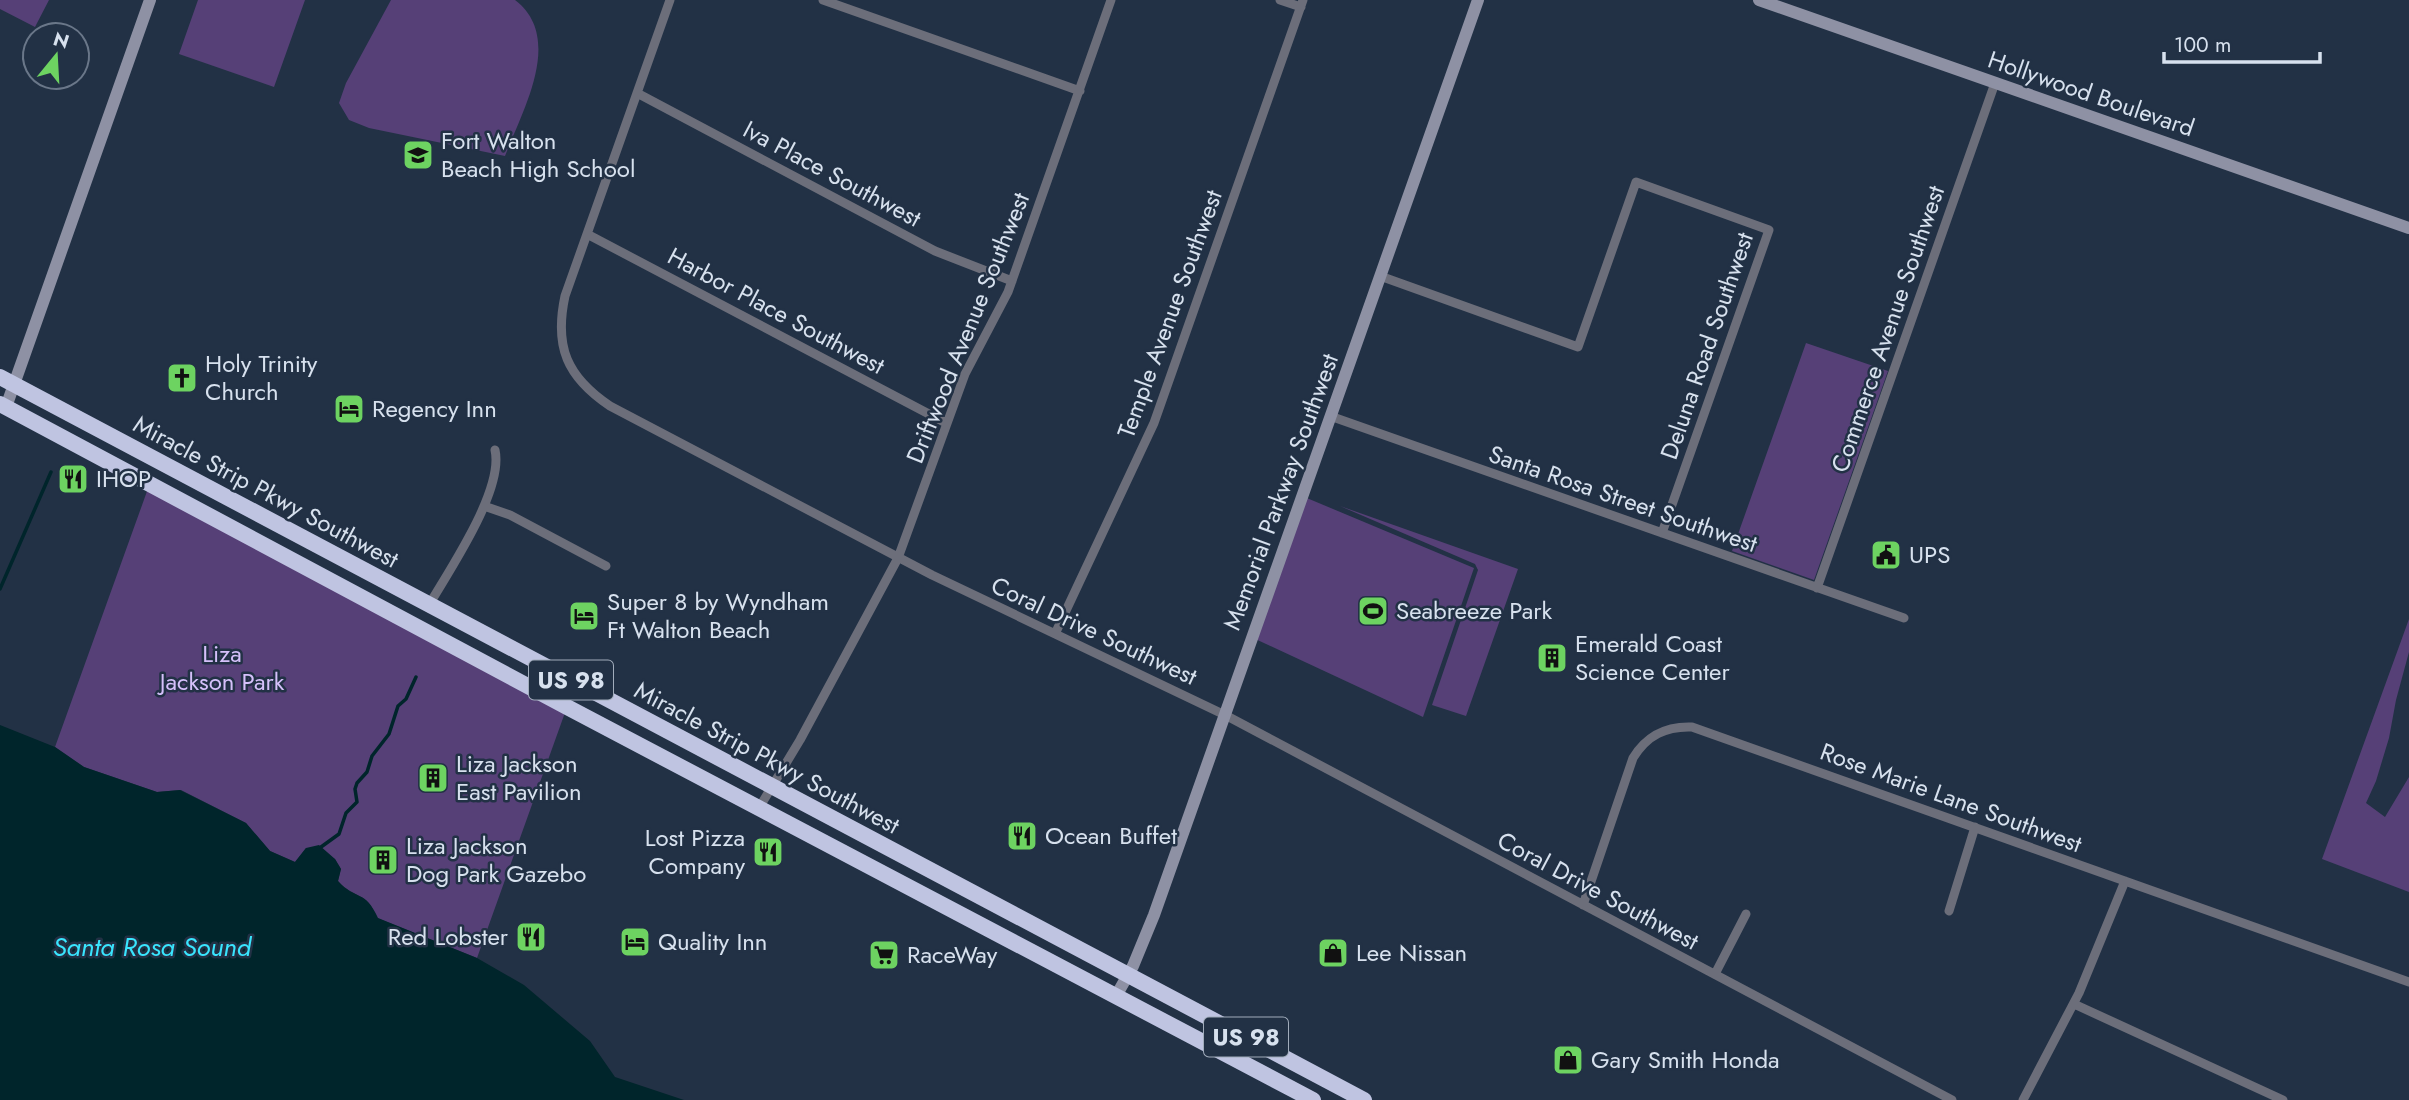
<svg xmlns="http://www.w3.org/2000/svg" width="2409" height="1100" font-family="Jost,sans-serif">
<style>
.green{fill:#564077}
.water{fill:#00252b}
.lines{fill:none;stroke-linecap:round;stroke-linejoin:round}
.stream{stroke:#00252b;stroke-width:3.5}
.street{stroke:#6c6e7a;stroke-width:9}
.secondary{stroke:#8e91a4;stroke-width:12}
.highway{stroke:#bfc4e1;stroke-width:16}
.labels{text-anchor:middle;stroke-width:5;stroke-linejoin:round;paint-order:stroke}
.shield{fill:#223145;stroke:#a1acbb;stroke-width:2}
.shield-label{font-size:23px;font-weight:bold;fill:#d7e1ee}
.street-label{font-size:24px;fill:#d7e1ee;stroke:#223145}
.poi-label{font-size:24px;fill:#d7e1ee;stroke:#223145;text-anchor:start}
.park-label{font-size:24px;fill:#d5c0fa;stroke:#223145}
.water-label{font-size:26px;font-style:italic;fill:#39e5fe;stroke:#223145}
</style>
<rect width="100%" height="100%" fill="#223145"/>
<!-- green -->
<path class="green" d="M0,0H49L35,27L0,9Z
M198,0H305L274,87L179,54Z
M391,0H515C565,38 522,111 505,156L369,128L349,120L339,103L346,83Z
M1806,343L1888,371L1814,580L1732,551Z
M150,483L567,707L477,958L377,918C366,890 355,900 338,881L341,869L335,859L306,848L295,862L270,851L246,823L181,790L157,792L84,767L55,747Z
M1302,496L1474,568L1423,717L1251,637Z
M1340,506L1518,569L1466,716L1432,705L1478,570L1475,564Z
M2409,619V652L2396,700L2389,738L2376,781L2366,803L2385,817L2409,777V892L2322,859Z"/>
<!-- water -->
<path class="water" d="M0,725L55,747L84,767L157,792L180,790L246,823L270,851L295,862L306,848L319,845L335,859L341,869L338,881C356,901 365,889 378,918L477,958L524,985L590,1041L615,1077L684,1100H0Z"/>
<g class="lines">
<!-- stream -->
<path class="stream" d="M0,589L51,472
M321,847L339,834L346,813L357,802L355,789L357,783L367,772L372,756L389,734L398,706L406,699L416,677"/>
<!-- street -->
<path class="street" d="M670,0L565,296C554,347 567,377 610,406L932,575L1227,716L1952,1100
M823,0L1080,91
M1280,0L1301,7
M637,93L935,251L1012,281
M587,234L946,423
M1380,276L1578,347L1636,182L1769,230L1662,533
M1330,416L1904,618
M484,506L510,515L606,566
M1817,588L1995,83
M429,605C450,569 504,490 495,450
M1055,634L1154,423L1303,0
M759,808L800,740L898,558L965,374L1008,292L1111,0
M1583,905L1633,758C1647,735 1666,726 1692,727L2409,982
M1949,911L1975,827
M1715,974L1746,914
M2074,1004L2283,1100
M2023,1100L2079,993L2125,881"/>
<!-- secondary -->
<path class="secondary" d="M1759,0L2409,228
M6,407L150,0
M1116,996L1133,966L1154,915L1478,0"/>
<!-- highway -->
<path class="highway" d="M0,377L1364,1100
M0,404L567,707L1313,1100"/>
</g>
<!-- icons -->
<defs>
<g id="school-square" transform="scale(1.575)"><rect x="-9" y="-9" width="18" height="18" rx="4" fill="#6dd361" stroke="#223145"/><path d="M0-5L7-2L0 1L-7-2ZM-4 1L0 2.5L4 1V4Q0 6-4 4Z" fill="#111"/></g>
<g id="church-square" transform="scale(1.575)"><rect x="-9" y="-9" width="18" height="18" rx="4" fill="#6dd361" stroke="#223145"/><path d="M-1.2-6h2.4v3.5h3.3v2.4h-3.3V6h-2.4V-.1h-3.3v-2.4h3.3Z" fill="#111"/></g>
<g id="hotel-square" transform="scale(1.575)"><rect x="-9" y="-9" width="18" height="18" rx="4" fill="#6dd361" stroke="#223145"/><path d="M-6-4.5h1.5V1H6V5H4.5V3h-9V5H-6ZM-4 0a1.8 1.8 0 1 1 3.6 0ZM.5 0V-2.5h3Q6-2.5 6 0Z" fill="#111"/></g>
<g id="restaurant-square" transform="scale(1.575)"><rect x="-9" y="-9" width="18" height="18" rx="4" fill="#6dd361" stroke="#223145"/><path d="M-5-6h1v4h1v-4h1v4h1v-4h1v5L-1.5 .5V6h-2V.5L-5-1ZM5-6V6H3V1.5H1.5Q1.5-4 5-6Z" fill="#111"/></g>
<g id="civic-square" transform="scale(1.575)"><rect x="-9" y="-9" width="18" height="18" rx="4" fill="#6dd361" stroke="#223145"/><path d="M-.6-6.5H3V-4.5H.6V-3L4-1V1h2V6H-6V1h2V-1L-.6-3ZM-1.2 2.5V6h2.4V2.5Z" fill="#111"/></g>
<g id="stadium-square" transform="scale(1.575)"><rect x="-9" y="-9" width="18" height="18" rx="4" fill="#6dd361" stroke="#223145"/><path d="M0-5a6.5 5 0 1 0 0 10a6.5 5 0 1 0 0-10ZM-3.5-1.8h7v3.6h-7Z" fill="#111"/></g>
<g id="building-square" transform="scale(1.575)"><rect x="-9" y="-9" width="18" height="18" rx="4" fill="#6dd361" stroke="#223145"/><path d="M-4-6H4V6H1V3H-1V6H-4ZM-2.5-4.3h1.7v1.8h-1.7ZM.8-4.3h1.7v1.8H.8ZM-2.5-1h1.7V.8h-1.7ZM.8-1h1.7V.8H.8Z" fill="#111"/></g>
<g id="shop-square" transform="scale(1.575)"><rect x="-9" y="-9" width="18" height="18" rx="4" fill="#6dd361" stroke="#223145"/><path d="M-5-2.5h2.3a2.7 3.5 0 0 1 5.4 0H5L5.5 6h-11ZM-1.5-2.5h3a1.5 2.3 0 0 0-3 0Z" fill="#111"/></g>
<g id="supermarket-square" transform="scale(1.575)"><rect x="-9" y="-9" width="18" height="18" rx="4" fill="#6dd361" stroke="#223145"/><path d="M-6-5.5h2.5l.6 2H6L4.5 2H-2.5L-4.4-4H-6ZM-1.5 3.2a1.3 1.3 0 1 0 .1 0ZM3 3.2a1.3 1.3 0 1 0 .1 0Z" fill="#111"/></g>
</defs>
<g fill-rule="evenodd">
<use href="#school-square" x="418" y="155"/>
<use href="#church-square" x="182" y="378"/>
<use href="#hotel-square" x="349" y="409"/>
<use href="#restaurant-square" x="73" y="479"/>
<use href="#civic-square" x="1886" y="555"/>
<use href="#stadium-square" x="1373" y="611"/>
<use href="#hotel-square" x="584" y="616"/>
<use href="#building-square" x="1552" y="658"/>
<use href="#building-square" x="433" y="778"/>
<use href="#restaurant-square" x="1022" y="836"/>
<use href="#restaurant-square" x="768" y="852"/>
<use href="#building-square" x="383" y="860"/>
<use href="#restaurant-square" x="531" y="937"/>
<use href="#hotel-square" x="635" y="942"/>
<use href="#shop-square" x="1333" y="953"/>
<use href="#supermarket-square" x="884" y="955"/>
<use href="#shop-square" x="1568" y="1060"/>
</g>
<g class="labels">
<!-- shield labels -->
<g class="shield">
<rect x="529" y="660.5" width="84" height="39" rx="5"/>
<rect x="1204" y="1017.5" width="84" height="39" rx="5"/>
</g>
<g class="shield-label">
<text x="571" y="688">US 98</text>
<text x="1246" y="1045">US 98</text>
</g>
<!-- street labels -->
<g class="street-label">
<text transform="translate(2091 94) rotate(19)" y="8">Hollywood Boulevard</text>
<text transform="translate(832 174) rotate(28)" y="8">Iva Place Southwest</text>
<text transform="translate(776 311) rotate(28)" y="8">Harbor Place Southwest</text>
<text transform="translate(1170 314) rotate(-70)" y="8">Temple Avenue Southwest</text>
<text transform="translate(968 328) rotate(-68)" y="8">Driftwood Avenue Southwest</text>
<text transform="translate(1888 329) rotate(-71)" y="8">Commerce Avenue Southwest</text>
<text transform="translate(1707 346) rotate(-71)" y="8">Deluna Road Southwest</text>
<text transform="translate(266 492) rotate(28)" y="8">Miracle Strip Pkwy Southwest</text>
<text transform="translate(1281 492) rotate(-70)" y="8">Memorial Parkway Southwest</text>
<text transform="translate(1623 499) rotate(19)" y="8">Santa Rosa Street Southwest</text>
<text transform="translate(1094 631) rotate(25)" y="8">Coral Drive Southwest</text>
<text transform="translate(767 758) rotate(28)" y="8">Miracle Strip Pkwy Southwest</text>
<text transform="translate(1951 798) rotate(20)" y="8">Rose Marie Lane Southwest</text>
<text transform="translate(1598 891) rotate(28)" y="8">Coral Drive Southwest</text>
</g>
<!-- poi labels -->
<g class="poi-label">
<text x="441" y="149">Fort Walton<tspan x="441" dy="28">Beach High School</tspan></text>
<text x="205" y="372">Holy Trinity<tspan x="205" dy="28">Church</tspan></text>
<text x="372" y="417">Regency Inn</text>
<text x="96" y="487">IHOP</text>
<text x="1909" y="563">UPS</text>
<text x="607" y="610">Super 8 by Wyndham<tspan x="607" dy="28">Ft Walton Beach</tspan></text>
<text x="1396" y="619">Seabreeze Park</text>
<text x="1575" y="652">Emerald Coast<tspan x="1575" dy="28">Science Center</tspan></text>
<text x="456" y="772">Liza Jackson<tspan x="456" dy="28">East Pavilion</tspan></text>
<text x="1045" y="844">Ocean Buffet</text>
<text x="745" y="846" text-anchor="end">Lost Pizza<tspan x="745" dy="28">Company</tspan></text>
<text x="406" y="854">Liza Jackson<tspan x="406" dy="28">Dog Park Gazebo</tspan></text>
<text x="508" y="945" text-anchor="end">Red Lobster</text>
<text x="658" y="950">Quality Inn</text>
<text x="1356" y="961">Lee Nissan</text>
<text x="907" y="963">RaceWay</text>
<text x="1591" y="1068">Gary Smith Honda</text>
</g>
<!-- park labels -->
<g class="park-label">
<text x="222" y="662">Liza<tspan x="222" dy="28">Jackson Park</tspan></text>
</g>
<!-- water labels -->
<g class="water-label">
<text x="152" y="956">Santa Rosa Sound</text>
</g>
</g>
<!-- north arrow -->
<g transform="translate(56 56) rotate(18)"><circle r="33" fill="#223145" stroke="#6a7789" stroke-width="2"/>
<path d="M0-5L12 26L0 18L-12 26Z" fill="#6dd361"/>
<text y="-10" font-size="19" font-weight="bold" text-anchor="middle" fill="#d7e1ee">N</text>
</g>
<!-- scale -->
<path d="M2164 52v10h156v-10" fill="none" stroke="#d7e1ee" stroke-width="3.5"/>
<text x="2174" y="52" font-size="21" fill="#d7e1ee" stroke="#223145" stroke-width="5" paint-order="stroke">100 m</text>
</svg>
